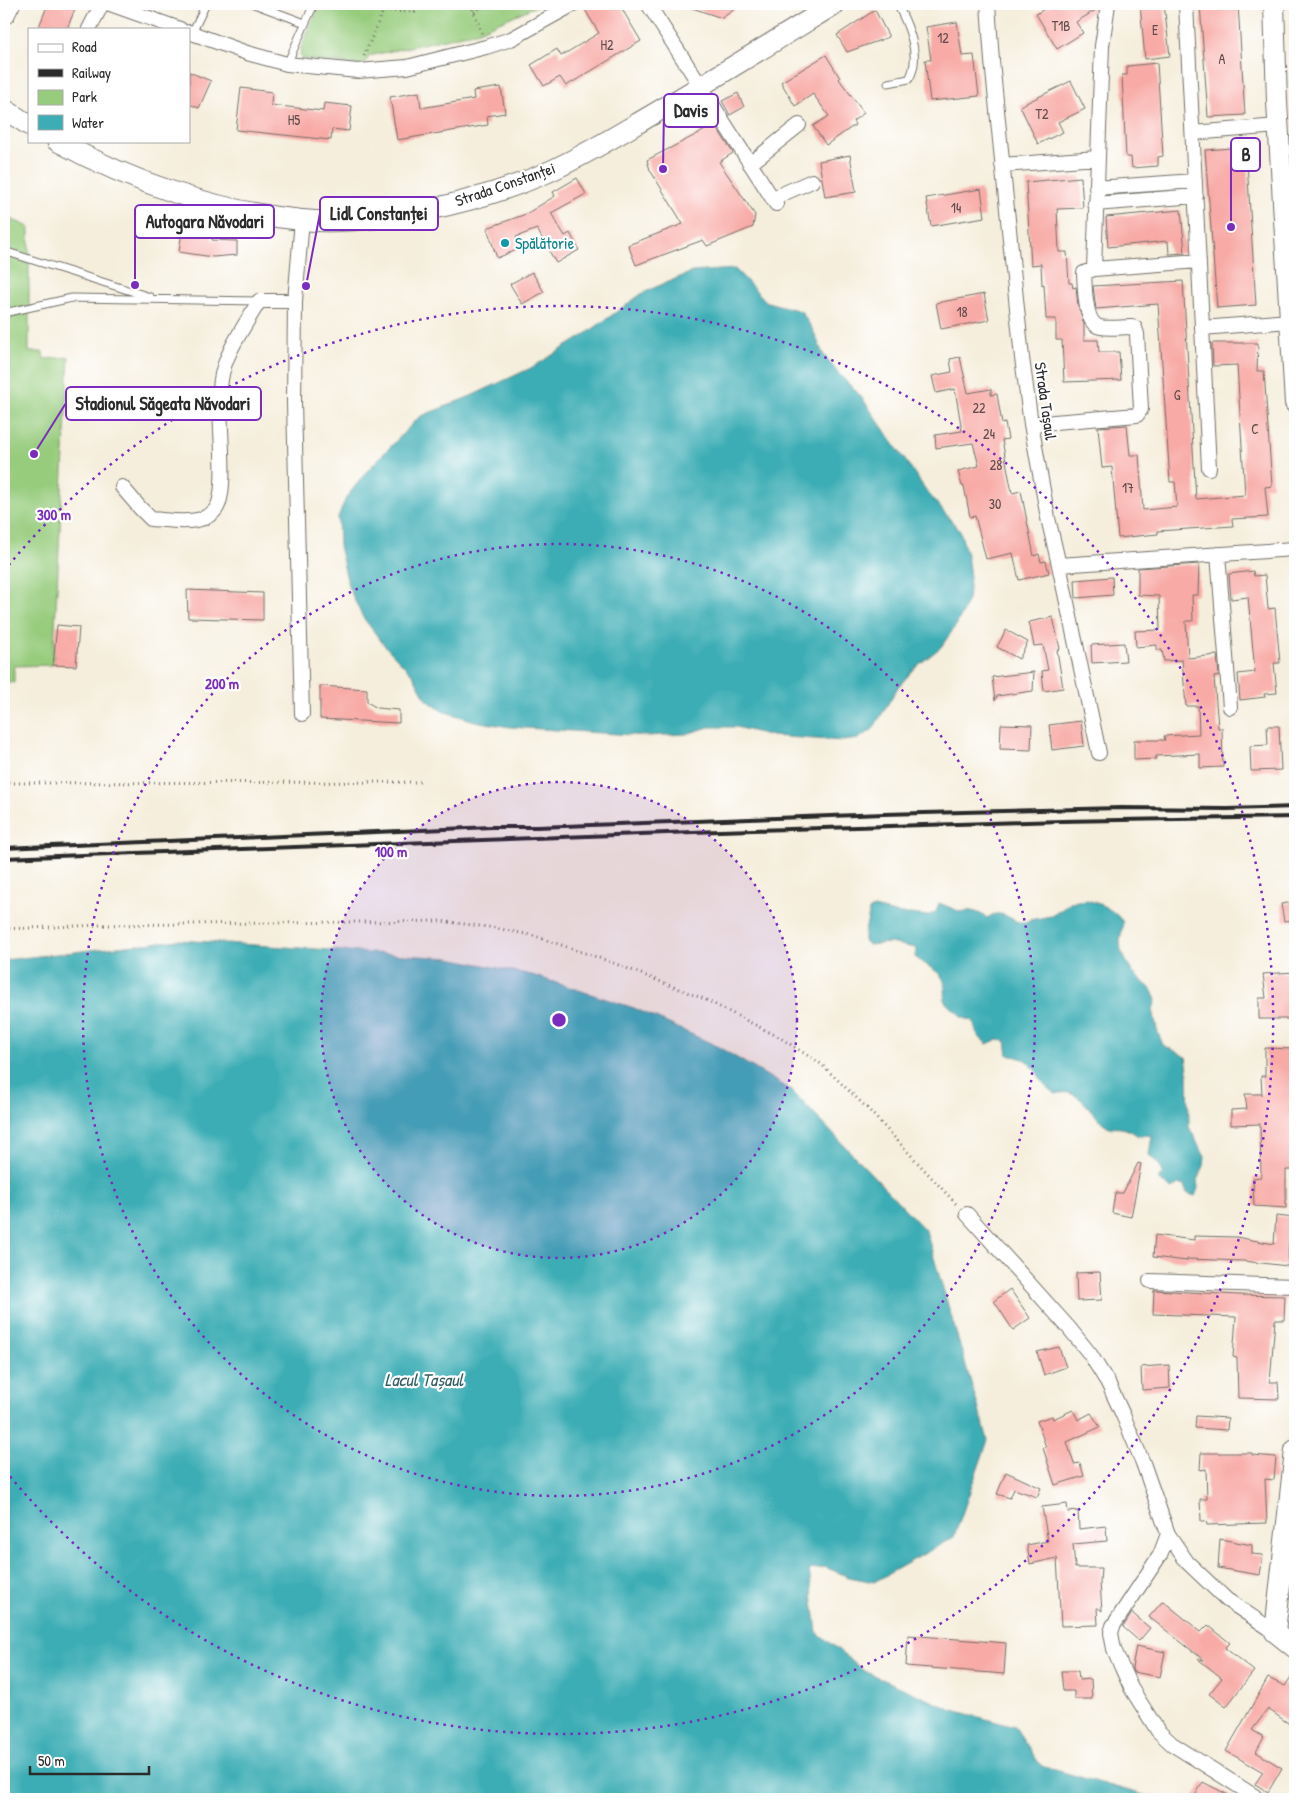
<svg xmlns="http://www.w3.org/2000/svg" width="1299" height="1803" font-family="'Patrick Hand',sans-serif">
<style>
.green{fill:#97cc7d;stroke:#617c54}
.water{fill:#3cadb5;stroke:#346c70}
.building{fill:#f8aaa6}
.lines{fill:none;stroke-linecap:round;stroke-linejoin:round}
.lane-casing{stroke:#726f69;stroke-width:9}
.street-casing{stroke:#726f69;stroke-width:16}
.secondary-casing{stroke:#726f69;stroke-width:22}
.path{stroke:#726f69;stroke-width:3;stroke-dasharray:1 4;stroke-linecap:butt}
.lane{stroke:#fff;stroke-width:7}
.street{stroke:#fff;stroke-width:14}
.secondary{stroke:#fff;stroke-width:20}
.rail{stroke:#2b2b2b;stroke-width:4}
.ring{fill:none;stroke:#7b2cbf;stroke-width:2.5;stroke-dasharray:2.5 5}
.culture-dot{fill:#0f9aa8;stroke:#fff;stroke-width:2}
.labels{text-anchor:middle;stroke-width:4.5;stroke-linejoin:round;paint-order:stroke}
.number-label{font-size:14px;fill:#5e4b4a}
.street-label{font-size:16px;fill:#2b2b2b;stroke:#fff}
.culture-label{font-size:16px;fill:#0d838f;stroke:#fff;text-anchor:start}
.water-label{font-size:18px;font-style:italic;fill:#325f62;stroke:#fff}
.centre{fill:#7b2cbf;stroke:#fff;stroke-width:2.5}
.ring-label{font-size:15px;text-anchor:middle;font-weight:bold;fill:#7b2cbf;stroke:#fff;stroke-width:4.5;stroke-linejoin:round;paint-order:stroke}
.leader{fill:none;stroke:#7b2cbf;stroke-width:2}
.callout-dot{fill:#7b2cbf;stroke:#fff;stroke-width:2}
.callout{fill:#fff;stroke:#7b2cbf;stroke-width:2}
.callout-label{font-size:18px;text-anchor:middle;font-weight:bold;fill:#2b2b2b}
</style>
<rect width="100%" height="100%" fill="#fff"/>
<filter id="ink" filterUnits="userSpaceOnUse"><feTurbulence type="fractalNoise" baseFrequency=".02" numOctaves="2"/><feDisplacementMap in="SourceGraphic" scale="10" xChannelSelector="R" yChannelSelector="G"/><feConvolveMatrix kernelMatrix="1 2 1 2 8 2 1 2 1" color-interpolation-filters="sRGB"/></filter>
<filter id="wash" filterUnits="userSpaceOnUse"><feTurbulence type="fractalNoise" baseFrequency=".0096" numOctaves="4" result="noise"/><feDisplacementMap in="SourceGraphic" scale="20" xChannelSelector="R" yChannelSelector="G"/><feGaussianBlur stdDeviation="1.12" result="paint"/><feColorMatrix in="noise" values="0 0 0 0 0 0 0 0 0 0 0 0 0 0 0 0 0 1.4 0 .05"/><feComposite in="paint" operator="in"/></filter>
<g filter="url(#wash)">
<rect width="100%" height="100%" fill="#f5eedc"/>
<!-- green -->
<path class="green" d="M320,4H541L476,32L369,56L364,66L303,59L300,55L301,48Z
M4,216L29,227V352H43L44,359L69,357L53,665L14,666V682H4Z"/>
<!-- water -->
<path class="water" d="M735,269L767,302L801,311L813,330L823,354L839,374L860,395L928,493L960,531L967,555L970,577L968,600L957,624L941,647L916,667L898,687L873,729L858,739L843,741L772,736L736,727H709L686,734L647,736L510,727L475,721L442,711L426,699L413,675L384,645L362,616L349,588L339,546L338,517L346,498L367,471L419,417L471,396L533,367L583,336L644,292L692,272Z
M1087,900C1102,904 1114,910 1123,922L1120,941L1121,951L1132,972L1151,989L1156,1000L1153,1009L1155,1019L1157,1030L1163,1045L1186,1057L1188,1069L1189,1127L1205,1157L1204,1166L1197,1180L1198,1188L1195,1196L1187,1193L1184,1186L1178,1184L1172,1189L1158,1179L1163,1173L1160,1166L1149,1155L1152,1135L1138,1136C1133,1132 1128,1129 1121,1128C1115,1127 1111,1129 1106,1125C1089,1114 1081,1086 1056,1094C1041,1086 1041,1075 1030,1064C1025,1058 1016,1057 1008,1055L1006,1041L996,1040L987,1044L978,1036L973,1021L961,1017C956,1009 949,1008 944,1000C950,972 934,972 915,957L916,948L889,943L869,945L864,941C863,929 869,922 869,910L874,908L899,914H911L927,916L936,912L939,903L961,912C970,909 979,912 987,918C1004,906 1011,924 1026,923L1030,920L1051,916L1061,910L1070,902Z
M179,940L450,958L532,975L634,1008L715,1045L791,1090L926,1231L988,1440L954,1537L874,1582L849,1577L825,1567L809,1570L817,1632L864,1671L950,1709L1015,1727L1041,1766L1158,1799H4V960Z"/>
<g id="blocks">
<!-- building -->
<path class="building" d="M48,4H77L67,29H38Z
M592,4H619L641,41L566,86L560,77L544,86L531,65L557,49L561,56L599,33L584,8Z
M687,4H742L722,18L686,6Z
M1053,4H1099V8L1076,22L1083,33L1057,49L1036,14Z
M1140,4H1164L1170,56L1145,59Z
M1200,4H1238L1245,115L1208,117Z
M875,10L889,37L847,52L837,35Z
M957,22L962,56L974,55L979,96L930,101L925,60H931L926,27Z
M826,55L840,78L839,79L864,113L853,121L855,125L826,145L813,126L829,116L813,94L795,106L781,82Z
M1157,63L1163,156L1158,157V166L1132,168L1131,157H1126L1122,75H1127V66Z
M189,72L211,81L199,108L189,104Z
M1071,81L1085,109L1058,122L1063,132L1038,144L1020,106Z
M501,87L505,113L487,116L488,125L397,140L390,97L419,92L421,108L474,99L473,91Z
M241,88L272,92L271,105L323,111L324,103L352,106L349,131L332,129L331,140L236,130Z
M738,93L744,107L730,115L722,101Z
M715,125L733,153L719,162L755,215L753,227L707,246L703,240L636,265L628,245L683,224L650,170L647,160Z
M1246,147L1256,305L1217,308L1205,150Z
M850,155L856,192L825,197L819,161Z
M1081,177L1083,208L1057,209L1059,252H1067L1069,283H1072L1073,288L1076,287L1078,306L1084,324V340H1098L1099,352H1119L1121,380L1064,382L1062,340H1056V319H1046L1044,284L1042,285L1041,264L1031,265L1026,182Z
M577,178L586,194L551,213L565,236L570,233L579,250L556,263L537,229L516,237L519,249L497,258L487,228L526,214L555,196L553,192Z
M981,189L985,217L931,226L926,198Z
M1181,210L1185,253L1169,254L1168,241L1108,247L1106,217Z
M183,224L213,229L212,240L237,241V255L213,257L179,252Z
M532,272L544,292L522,304L510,284Z
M1183,281L1196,499L1245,495L1237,365L1213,366L1212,343H1258L1257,371H1264L1272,486L1265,487L1268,517L1232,519L1233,526L1158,531V534L1118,538L1112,467L1102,468L1098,427L1127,425L1130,455H1139L1143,510L1177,507L1175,482H1170L1158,304L1096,309L1093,286Z
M984,294L989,320L941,329L936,303Z
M960,357L968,393L991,389V395L997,394L1002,424L1005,423L1008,439L1002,440L1012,493L1021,491L1034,556L1039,554L1041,562L1046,561L1049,573L1019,580L1013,553L986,559L975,516L970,517L964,486H962L958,471L979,466L973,443L936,448L935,435L962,431L955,389L936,393L932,376L952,372L950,359Z
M1199,564L1198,595H1192L1193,621H1186L1188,658L1217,655L1219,676L1214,677L1218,728H1222L1223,767L1200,768V754L1156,756V759L1134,760V740H1165L1164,736L1199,734L1198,706H1186L1182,660L1164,661L1162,650H1157V645L1136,647L1135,631L1160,630L1159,596L1138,595V568Z
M1253,571L1254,576L1265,575L1268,609L1275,608L1280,663H1274L1277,693L1264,694L1265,697L1240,700L1238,674L1255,672L1248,597L1231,599L1229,574Z
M1112,577L1113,595L1076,598L1075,580Z
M187,590L263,593V620L188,618Z
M1053,617L1060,649L1057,650L1063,688L1044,691L1042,671L1048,670L1043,645L1034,646L1029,622Z
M57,625L79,627L76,666L53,665Z
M1006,630L1028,642L1019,659L997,647Z
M1124,643L1126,661L1092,663L1091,645Z
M1034,672L1033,691L997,696L995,701L992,677Z
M320,686L367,689V702L377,708L399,710V723L320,719Z
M1081,721L1084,746L1052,750L1049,725Z
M1001,724L1032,725L1031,750L1000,749Z
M1267,726H1279L1281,770L1251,771L1250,746L1268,745Z
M1295,902V920L1284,921L1281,904Z
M1295,972V994H1292L1294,1019H1259V998H1266L1263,974Z
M1265,1048L1295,1049V1170H1286V1208L1254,1206L1253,1178L1261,1177L1260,1124L1231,1125V1110L1247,1109L1245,1094H1262L1261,1076H1265Z
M1138,1163L1141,1164L1131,1217L1112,1213L1115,1193H1123Z
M1276,1216L1295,1218V1243L1289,1242L1288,1266L1243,1261L1187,1259V1261L1153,1257L1155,1235L1194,1240V1236L1236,1237L1274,1244Z
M1100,1272L1102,1300L1077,1301L1076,1273Z
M1010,1289L1030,1318L1013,1330L994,1301Z
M1154,1290L1238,1295L1285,1296L1284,1320H1275L1270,1382H1278L1279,1399L1238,1398L1237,1358L1233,1357L1236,1317L1153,1314Z
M1059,1347L1066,1367L1044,1375L1037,1352Z
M1169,1365L1170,1388L1142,1390L1141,1367Z
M1073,1410L1078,1420L1091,1413L1100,1427L1067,1442L1074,1464L1080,1463L1084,1476L1055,1485L1043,1448L1046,1447L1037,1421L1052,1416L1053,1419Z
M1196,1416L1228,1418L1227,1430L1195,1428Z
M1201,1453H1252V1455L1276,1457L1274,1480L1265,1479L1267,1523L1207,1525L1206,1521H1201L1200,1499H1207L1206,1469L1200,1470Z
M1006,1472L1041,1488L1037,1497L1014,1489L1010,1498L997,1494Z
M1067,1504L1068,1512L1078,1511L1079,1529L1106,1526L1107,1541L1073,1544L1075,1568H1101L1100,1582L1102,1611L1097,1607L1098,1625L1061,1626L1057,1558L1030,1564L1027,1545L1048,1541L1042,1507Z
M1220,1539L1252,1545V1554L1263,1555L1260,1575L1218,1568Z
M1163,1601L1201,1632L1208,1625L1230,1643L1225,1648L1254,1671L1226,1707L1209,1694L1222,1678L1198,1659L1204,1660L1149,1617Z
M1132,1613L1150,1628L1139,1641L1123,1627Z
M908,1635L1006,1643L1004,1674L906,1666Z
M1136,1646L1165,1652L1160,1677L1133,1672L1132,1668Z
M1061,1671H1078L1079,1680L1091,1679L1092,1699H1074V1691H1063Z
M1295,1671V1728L1268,1709L1252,1730L1264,1737L1256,1752L1282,1768L1268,1792L1255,1784L1263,1772L1226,1751L1268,1678L1285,1686Z
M1203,1782L1236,1799H1193Z"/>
</g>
</g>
<g filter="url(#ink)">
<use href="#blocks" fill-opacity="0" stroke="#726f69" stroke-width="1"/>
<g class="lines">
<!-- lane casing -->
<g class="lane-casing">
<path id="lane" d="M254,4L305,23
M192,33L206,4
M287,64L314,4
M888,83L909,79C922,57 908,24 897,4
M4,251L150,297
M4,313L72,298L259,301"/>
</g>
<!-- street casing -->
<g class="street-casing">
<path id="street" d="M110,4L180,29
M648,4L776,204
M988,4L992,61L1022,358L1031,424L1048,518L1059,565L1295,549
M1186,4L1209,468
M7,16L13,4
M89,29L102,4
M189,32L247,53L287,64L358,71L407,67L486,47L511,39L574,4
M1193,133L1278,126
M750,164L799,125
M1002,165L1097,158
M1096,188L1195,181
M773,198L812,181
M1095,204L1196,196
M1094,269L1102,46L1108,4
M1202,328L1290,321
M1031,424L1137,415L1141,409L1137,334L1135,328L1132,327C1121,327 1110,329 1100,327C1084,324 1085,286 1084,273L1094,269L1199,261
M122,487L140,508L151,519C167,520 188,524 204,518C208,516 214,512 216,509C230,489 216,408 221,380C224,354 246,324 259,301H295
M1218,554L1230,707
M1059,565L1099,753
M302,714L294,403L295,301L302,220
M967,1214L1069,1328L1090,1354L1108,1383L1123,1415L1143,1463L1168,1534L1187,1562L1227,1600L1275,1632
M1150,1281L1295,1286
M1168,1534L1160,1555L1113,1626L1111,1633L1114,1649L1122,1668L1131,1688L1158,1731L1172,1744L1259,1799"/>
</g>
<!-- secondary casing -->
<g class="secondary-casing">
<path id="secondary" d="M1274,4L1277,102L1295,403
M4,109L29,125
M57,141C131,182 218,212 302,220C374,227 480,202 546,173C582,157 616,136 650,116C712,80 773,42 835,4
M1295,1450L1275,1632L1295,1648"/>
</g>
<!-- path -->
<path class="path" d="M471,4L482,34
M474,12L486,4
M364,56L383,11L415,12L418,4
M4,783L421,782
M4,929L101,925L440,921L496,928L535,936L611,962L704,999L779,1037L821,1064L867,1108L958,1206"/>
<!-- lane -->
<use href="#lane" class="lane"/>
<!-- street -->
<use href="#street" class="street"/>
<!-- secondary -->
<use href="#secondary" class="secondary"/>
<!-- rail -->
<path class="rail" d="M4,848L492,827H538L884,814L1120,808L1227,809L1295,807
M4,858L720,831L1062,821L1295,817"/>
</g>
</g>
<!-- distance rings -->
<circle cx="559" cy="1020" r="238" fill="#7b2cbf" fill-opacity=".12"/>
<g class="ring">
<circle cx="559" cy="1020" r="238"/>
<circle cx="559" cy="1020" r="476"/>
<path d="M4 571A714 714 0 1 1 4 1469"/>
</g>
<!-- markers -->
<circle class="culture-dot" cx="505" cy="243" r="5"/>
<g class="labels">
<!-- number labels -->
<g class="number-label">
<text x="1061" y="31">T1B</text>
<text x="1155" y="35">E</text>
<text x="943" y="43">12</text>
<text x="607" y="50">H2</text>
<text x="1222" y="64">A</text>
<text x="1042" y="119">T2</text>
<text x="294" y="125">H5</text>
<text x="956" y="213">14</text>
<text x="962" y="317">18</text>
<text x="1177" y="400">G</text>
<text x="979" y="413">22</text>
<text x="1255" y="434">C</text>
<text x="989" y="439">24</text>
<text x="996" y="470">28</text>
<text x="1128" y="493">17</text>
<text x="995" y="509">30</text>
</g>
<!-- street labels -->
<g class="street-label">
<text transform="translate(505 184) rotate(-19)" y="6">Strada Constanței</text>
<text transform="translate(1046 401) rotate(82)" y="6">Strada Tașaul</text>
</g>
<!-- culture labels -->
<g class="culture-label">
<text x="515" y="249">Spălătorie</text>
</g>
<!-- water labels -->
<g class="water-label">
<text x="424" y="1386">Lacul Tașaul</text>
</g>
</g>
<circle cx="559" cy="1020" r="8" class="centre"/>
<g class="ring-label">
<text x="54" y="520">300 m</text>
<text x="222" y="689">200 m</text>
<text x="391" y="857">100 m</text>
</g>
<!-- callouts -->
<path class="leader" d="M663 169L664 110M1231 227L1231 155M306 286L320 213M135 285L135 221M34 454L66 403"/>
<g class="callout-dot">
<circle cx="663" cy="169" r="5"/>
<circle cx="1231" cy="227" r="5"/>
<circle cx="306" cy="286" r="5"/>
<circle cx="135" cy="285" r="5"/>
<circle cx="34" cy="454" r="5"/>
</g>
<g class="callout">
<rect x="664" y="94" width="54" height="33" rx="5"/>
<rect x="1231" y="138" width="29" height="33" rx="5"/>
<rect x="320" y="197" width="118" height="33" rx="5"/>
<rect x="135" y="205" width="139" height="33" rx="5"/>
<rect x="66" y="387" width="195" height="33" rx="5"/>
</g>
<g class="callout-label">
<text x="691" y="117">Davis</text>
<text x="1246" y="161">B</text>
<text x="379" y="220">Lidl Constanței</text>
<text x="205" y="228">Autogara Năvodari</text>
<text x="163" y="410">Stadionul Săgeata Năvodari</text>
</g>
<!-- margin -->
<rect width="1299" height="1803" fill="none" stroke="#fff" stroke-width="20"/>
<!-- legend -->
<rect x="28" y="28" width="162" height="115" fill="#ffffff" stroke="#aaaaaa"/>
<rect x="38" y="44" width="25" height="8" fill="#ffffff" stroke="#aaaaaa"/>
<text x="72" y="52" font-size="15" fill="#2b2b2b">Road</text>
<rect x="38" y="69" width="25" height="8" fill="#2b2b2b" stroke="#aaaaaa"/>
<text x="72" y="78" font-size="15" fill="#2b2b2b">Railway</text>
<rect x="38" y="90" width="25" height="15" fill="#97cc7d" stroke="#aaaaaa"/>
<text x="72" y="102" font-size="15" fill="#2b2b2b">Park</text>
<rect x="38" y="115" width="25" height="15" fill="#3cadb5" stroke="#aaaaaa"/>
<text x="72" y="128" font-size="15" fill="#2b2b2b">Water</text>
<!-- scale -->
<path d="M30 1766v8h119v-8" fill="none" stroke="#2b2b2b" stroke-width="2.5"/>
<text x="38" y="1766" font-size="15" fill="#2b2b2b" stroke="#ffffff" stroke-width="4" paint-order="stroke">50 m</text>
</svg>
